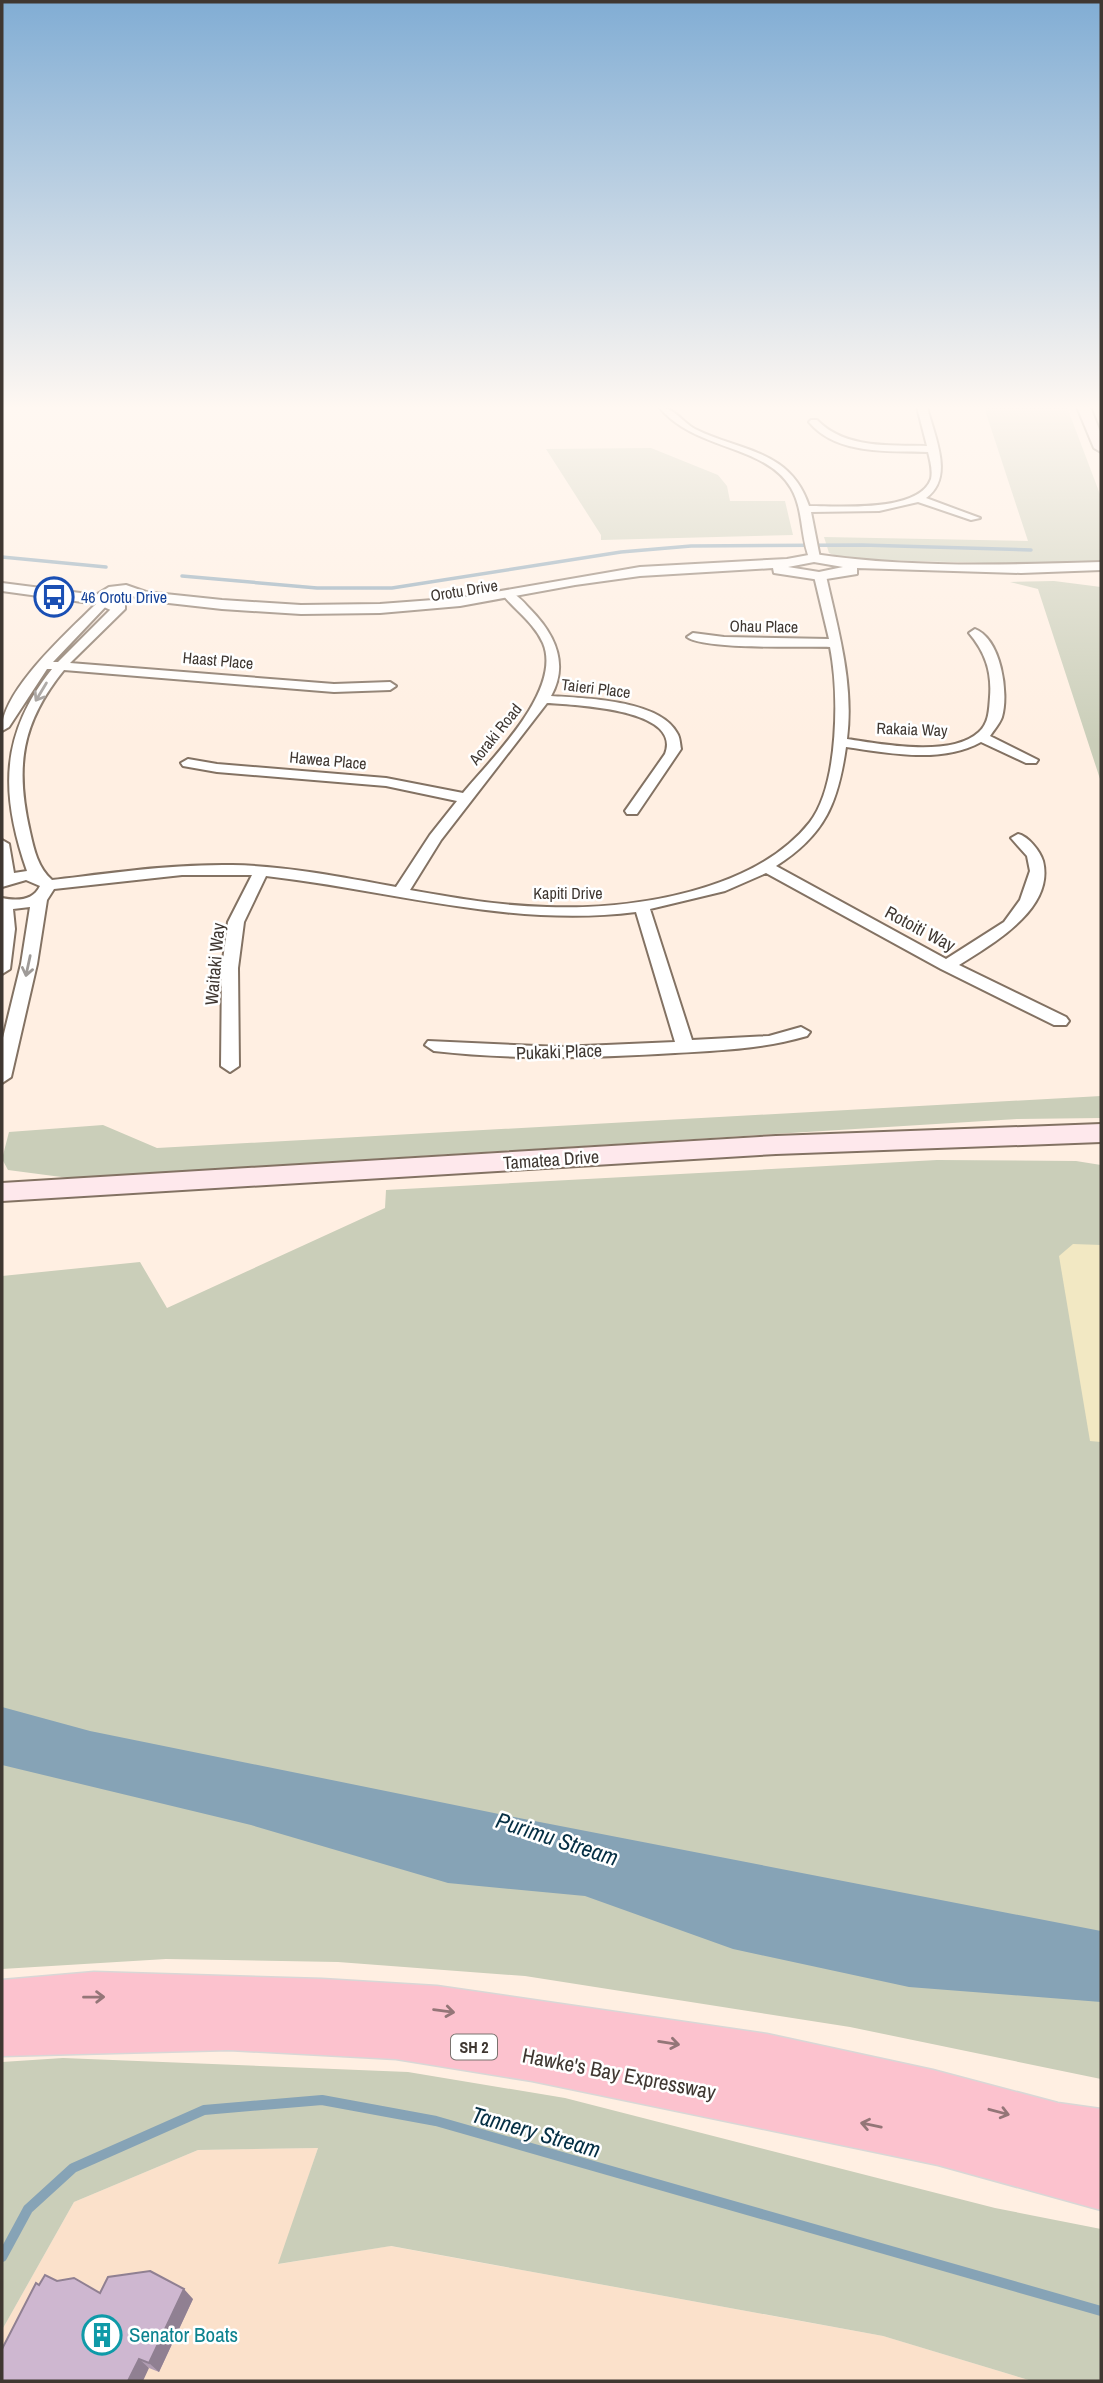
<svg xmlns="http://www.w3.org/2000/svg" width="1103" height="2383" font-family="'Archivo Narrow',sans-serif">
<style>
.built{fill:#fbe1cb}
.green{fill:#caceb9}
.sand{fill:#f2e8c3}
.water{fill:#86a3b6}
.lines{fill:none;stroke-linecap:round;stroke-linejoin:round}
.stream-far1{stroke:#86a3b6;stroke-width:3.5}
.stream{stroke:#86a3b6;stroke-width:10}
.minor-casing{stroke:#837263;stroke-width:4}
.tertiary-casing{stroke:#837263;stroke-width:4}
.secondary-casing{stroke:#837263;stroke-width:4}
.trunk-casing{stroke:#d9d7d6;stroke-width:3}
.minor{fill:#fff;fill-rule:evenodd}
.tertiary{fill:#fff;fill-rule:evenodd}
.secondary{fill:#fee8ec;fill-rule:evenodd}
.trunk{fill:#fcc2ce;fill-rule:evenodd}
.wall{fill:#b19db3}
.shaded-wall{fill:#908092}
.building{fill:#ceb7d0;stroke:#908092;stroke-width:2}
.oneway{stroke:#9f9b98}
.oneway2{stroke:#947678}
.labels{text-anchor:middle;stroke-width:5;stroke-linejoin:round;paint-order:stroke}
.far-street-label{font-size:16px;fill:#3f3731;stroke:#fff}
.far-transit-label{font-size:16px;fill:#164399;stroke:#fff;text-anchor:start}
.shield{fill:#fff;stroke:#79736f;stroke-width:2}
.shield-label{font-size:16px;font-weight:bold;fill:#3f3731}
.street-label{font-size:18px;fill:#3f3731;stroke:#fff}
.near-street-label{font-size:21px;fill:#3f3731;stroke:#fff}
.near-culture-label{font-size:21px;fill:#0d838f;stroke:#fff;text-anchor:start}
.near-water-label{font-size:23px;font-style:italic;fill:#052f44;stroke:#fff}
</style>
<rect width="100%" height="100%" fill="#ffefe2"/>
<!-- built -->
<path class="built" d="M318,2148L279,2264L390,2246L883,2336L1032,2381H2V2330L74,2202L198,2150Z"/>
<!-- green -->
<path class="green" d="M984,407H1067L1101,497V560L1051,565L844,559L829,553L824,537L1028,541Z
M651,448L718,475L727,486L730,501H785L793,535L601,540V535L546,449Z
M1054,581L1101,587V782L1038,589L1010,582Z
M1101,1096V1118L1017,1119L69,1178L8,1170L2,1159L9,1132L103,1125L157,1148Z
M937,1160L1076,1161L1101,1165V2079L850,2027L525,1976L338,1962L166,1959L2,1969V1276L140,1262L167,1308L385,1208L386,1190Z
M63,2058L408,2072L565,2098L995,2208L1101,2229V2381H1032L883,2336L391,2246L278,2264L318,2148L198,2150L74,2202L2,2330V2062Z"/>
<!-- sand -->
<path class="sand" d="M1073,1244L1101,1245V1442L1090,1441L1059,1256Z"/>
<!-- water -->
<path class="water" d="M2,1707L90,1731L519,1818L1101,1931V2002L909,1987L733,1949L585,1896L448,1883L251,1825L2,1765Z"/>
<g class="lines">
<!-- stream-far1 -->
<path class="stream-far1" d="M2,557L106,567
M182,576L317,588H392L621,552L691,546L862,545L1031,550"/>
<!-- stream -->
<path class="stream" d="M2,2257L28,2209L73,2168L204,2110L322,2100L436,2121L1101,2311"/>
<!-- minor casing -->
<g class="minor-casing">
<path id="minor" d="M659,407C674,407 682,422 695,429C741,452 790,449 809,506C838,506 919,513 931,479C933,470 930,460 928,452C889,451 836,455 809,422L811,420H817C845,449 890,445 927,446L917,407H927C934,436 955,477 926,498L980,518L971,520L918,502L879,511L811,512L820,558L810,560C800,537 804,510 791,488C765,444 695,451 659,407Z
M820,573L826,576C838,630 854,683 847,739C881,744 951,758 979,732C989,723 989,710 990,697C992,671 985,652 969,633L975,629C1001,639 1009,693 1002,717C1000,723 994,730 990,736L1038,760L1036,763H1026L981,742C941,764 889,753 846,747C838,803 825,835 776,866L946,959L1004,922L1020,900L1030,871L1027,856L1011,838L1018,834C1028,836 1040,851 1043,861C1055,909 992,944 959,965L1066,1017L1069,1021L1066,1025H1054L941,969L766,873L725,891L650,909L692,1040L769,1036L801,1027L810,1032L807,1036C762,1049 722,1050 675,1053C594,1058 515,1060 434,1051L425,1045L428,1041L560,1047L675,1042L636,912C510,928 390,890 266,876L244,922L238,968L239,1066L230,1072L221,1066L222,968L228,922L252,875H182L54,889L47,900L37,964L11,1077L2,1083V1042L21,964L30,907L13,909L15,929L10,969L2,974V898C17,901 33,901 40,886L26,880L2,887V840L9,844L14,873L27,871C0,794 0,734 52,669H47L9,727L2,731C0,691 71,629 99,601L109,603L53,662H58L117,603H125V609L70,663L334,684L390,682L396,686L390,690L334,692L64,670C21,723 15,767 30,832C34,850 38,868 52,880C112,873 172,864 232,865C287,866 343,877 396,887L430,835L457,801L386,786L217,772L183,766L181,763L188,759L217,764L386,778L463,793C491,759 563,690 543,643C534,623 516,611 502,594L508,591C516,594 523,601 529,608C553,632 570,662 551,696C584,698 660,700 677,733C680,737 680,744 681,749L637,814H627L625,811L665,754C683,708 572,705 547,703L441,840L410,890C455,898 501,906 547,907C631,910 755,892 810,822C839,784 839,692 830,647C803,646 704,650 687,637L693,633L724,637L829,639L814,576Z"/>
</g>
<!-- tertiary casing -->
<g class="tertiary-casing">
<path id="tertiary" d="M814,554C908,568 1006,565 1101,562V570L1021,573L857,568V574L820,580L774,573L773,568L640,576L575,585L460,606L380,613L301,614L222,609L142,600L126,593L109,599L121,606L113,611L97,604L2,591V583L96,595L109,587L126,585L146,592L222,600L301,605L380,604L460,598L640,567L787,559ZM814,562L843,567L819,572L788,567Z"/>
</g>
<!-- secondary casing -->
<g class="secondary-casing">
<path id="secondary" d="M1077,407H1090L1101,434V452L1094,448Z
M1101,1124V1142L776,1154L2,1201V1183L776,1136Z"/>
</g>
<!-- trunk casing -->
<g class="trunk-casing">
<path id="trunk" d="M94,1972L322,1979L437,1986L767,2034L933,2070L1058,2103L1101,2109V2210L938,2165L532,2081L396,2059L229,2050L2,2056V1980Z"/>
</g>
<!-- minor -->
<use href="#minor" class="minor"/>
<!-- tertiary -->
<use href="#tertiary" class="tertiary"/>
<!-- secondary -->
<use href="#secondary" class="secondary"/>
<!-- trunk -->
<use href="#trunk" class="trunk"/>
</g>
<!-- wall -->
<path class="wall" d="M57,2281L100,2293L193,2299L159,2372L149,2368L39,2285Z"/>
<!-- shaded-wall -->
<path class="shaded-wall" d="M184,2289L193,2299L159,2372L149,2363Z
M139,2359L149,2368L143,2381H128Z"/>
<!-- building -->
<path class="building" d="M150,2271L184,2289L149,2363L139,2359L128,2381H2V2349L36,2283L39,2285L45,2275L57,2281L74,2278L100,2293L108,2277Z"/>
<!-- one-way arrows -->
<defs><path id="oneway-shaft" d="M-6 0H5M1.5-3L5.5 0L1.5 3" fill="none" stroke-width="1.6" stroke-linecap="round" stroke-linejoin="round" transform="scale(1.75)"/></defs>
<g class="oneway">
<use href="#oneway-shaft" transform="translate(41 692) rotate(121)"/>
<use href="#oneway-shaft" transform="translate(28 966) rotate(102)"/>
</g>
<g class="oneway2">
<use href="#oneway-shaft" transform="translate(94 1997) rotate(-1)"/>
<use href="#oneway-shaft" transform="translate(444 2011) rotate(7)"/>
<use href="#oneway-shaft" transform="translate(669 2043) rotate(9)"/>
<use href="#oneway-shaft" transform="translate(999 2112) rotate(15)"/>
<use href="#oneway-shaft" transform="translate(871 2125) rotate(-168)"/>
</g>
<!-- sky -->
<linearGradient id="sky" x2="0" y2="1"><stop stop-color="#81add4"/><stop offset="0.55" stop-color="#fff8f2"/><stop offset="1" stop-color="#fff8f2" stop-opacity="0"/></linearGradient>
<rect width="1103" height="741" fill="url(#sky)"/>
<!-- icons -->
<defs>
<g id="bus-ring" transform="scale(2.0125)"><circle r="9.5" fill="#fff" stroke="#1a4fb4" stroke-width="1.5"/><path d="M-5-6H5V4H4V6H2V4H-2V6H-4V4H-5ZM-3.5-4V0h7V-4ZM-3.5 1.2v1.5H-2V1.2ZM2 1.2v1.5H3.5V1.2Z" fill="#1a4fb4"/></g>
<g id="building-ring" transform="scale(2.0125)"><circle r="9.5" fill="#fff" stroke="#0f9aa8" stroke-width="1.5"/><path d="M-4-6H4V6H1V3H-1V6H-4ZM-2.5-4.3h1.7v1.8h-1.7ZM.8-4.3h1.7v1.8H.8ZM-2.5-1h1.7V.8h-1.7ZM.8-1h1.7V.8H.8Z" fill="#0f9aa8"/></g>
</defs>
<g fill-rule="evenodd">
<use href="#bus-ring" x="54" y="597"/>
<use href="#building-ring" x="102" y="2335"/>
</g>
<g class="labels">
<!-- far-street labels -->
<g class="far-street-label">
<text transform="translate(464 590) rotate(-9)" y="6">Orotu Drive</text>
<text transform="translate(764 626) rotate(1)" y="6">Ohau Place</text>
<text transform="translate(218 660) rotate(5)" y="6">Haast Place</text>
<text transform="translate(596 688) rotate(7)" y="6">Taieri Place</text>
<text transform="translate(912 729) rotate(2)" y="6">Rakaia Way</text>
<text transform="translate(495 734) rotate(-51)" y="6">Aoraki Road</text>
<text transform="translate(328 760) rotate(5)" y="6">Hawea Place</text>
<text x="568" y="899">Kapiti Drive</text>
</g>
<!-- far-transit labels -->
<g class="far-transit-label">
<text x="81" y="603">46 Orotu Drive</text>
</g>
<!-- shield labels -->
<rect class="shield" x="451" y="2034.5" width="46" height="25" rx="5"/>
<g class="shield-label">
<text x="474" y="2053">SH 2</text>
</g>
<!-- street labels -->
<g class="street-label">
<text transform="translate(920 929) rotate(28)" y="6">Rotoiti Way</text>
<text transform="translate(215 964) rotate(-85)" y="6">Waitaki Way</text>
<text transform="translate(559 1052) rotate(-2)" y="6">Pukaki Place</text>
<text transform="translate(551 1160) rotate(-4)" y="6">Tamatea Drive</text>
</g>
<!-- near-street labels -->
<g class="near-street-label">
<text transform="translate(619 2074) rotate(11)" y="7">Hawke's Bay Expressway</text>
</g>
<!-- near-culture labels -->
<g class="near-culture-label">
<text x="129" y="2342">Senator Boats</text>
</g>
<!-- near-water labels -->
<g class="near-water-label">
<text transform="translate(557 1839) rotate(18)" y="8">Purimu Stream</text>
<text transform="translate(536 2132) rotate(16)" y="8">Tannery Stream</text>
</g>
</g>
<!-- border -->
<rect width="1103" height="2383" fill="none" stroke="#3f3731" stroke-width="7"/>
</svg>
